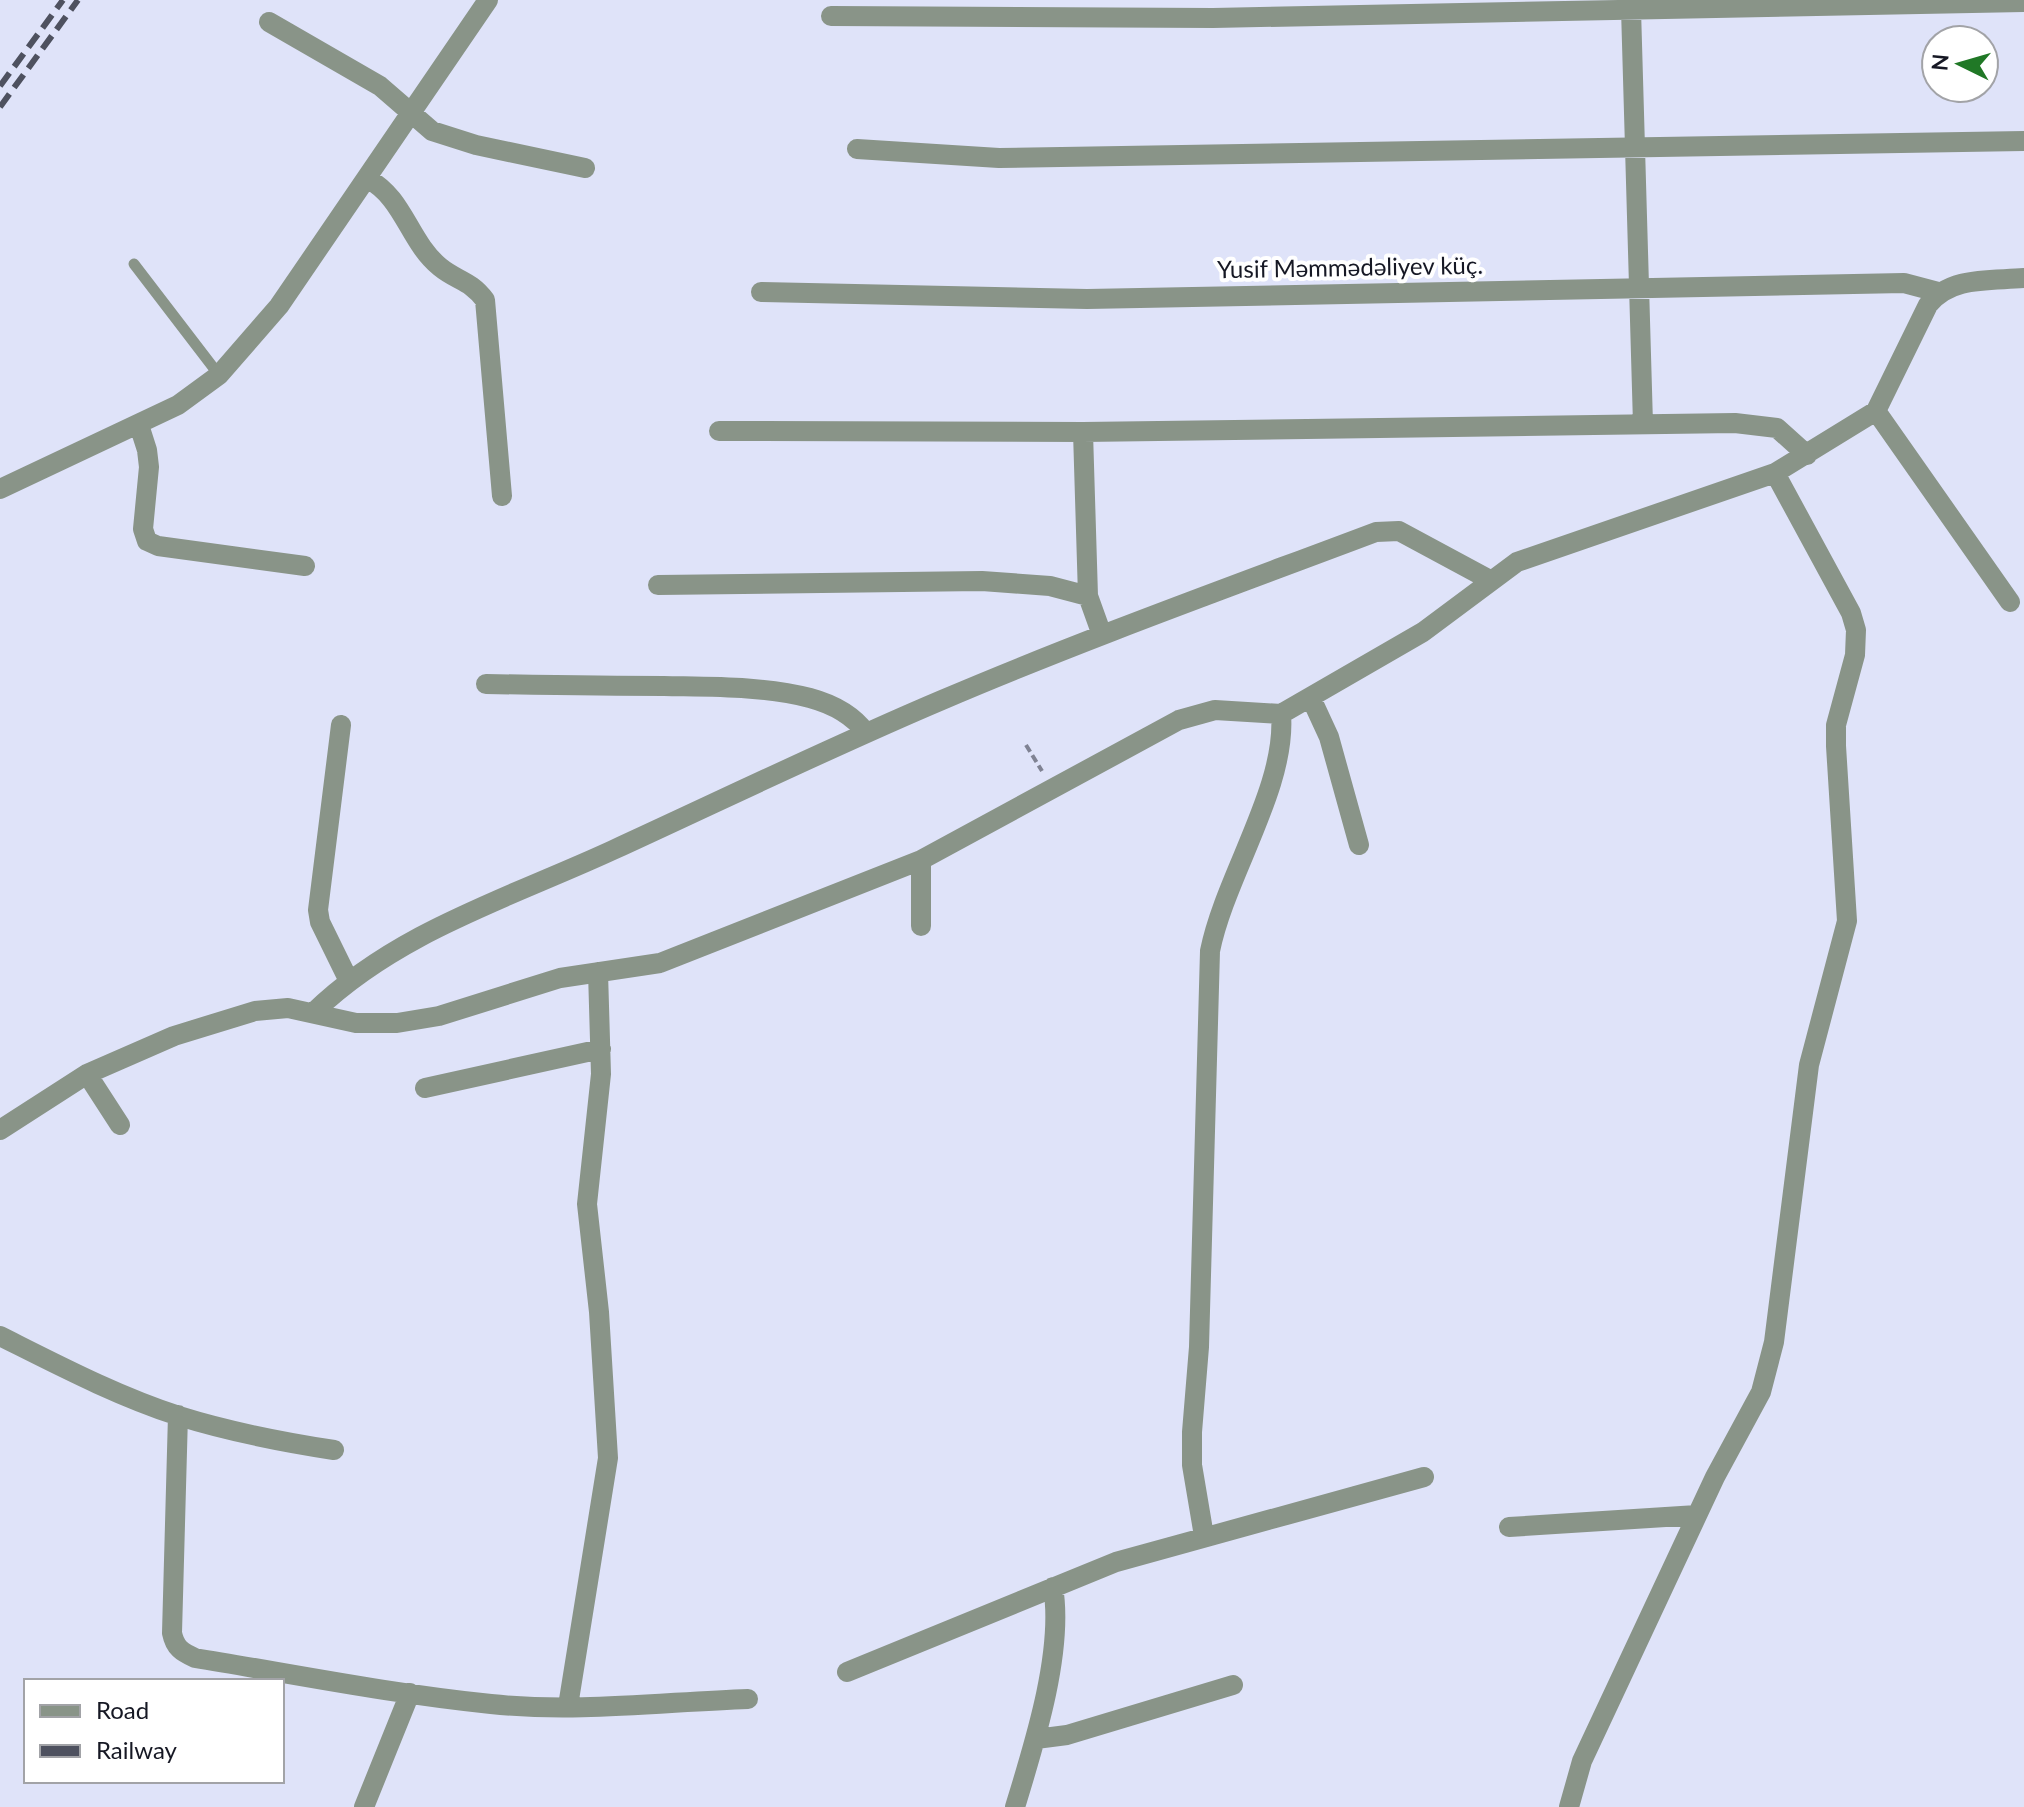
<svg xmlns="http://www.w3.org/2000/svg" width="2024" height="1807" font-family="Lato,sans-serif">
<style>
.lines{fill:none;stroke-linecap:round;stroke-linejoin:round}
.path{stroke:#7f8293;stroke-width:4;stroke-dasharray:8 4;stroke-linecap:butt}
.service{stroke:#899488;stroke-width:11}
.minor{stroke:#899488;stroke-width:20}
.rail{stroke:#4e515f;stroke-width:6;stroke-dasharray:16 8;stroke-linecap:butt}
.labels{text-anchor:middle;stroke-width:8;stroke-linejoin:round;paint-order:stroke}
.street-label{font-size:24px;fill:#161824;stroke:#fff}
</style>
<rect width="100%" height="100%" fill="#dfe3f9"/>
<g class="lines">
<!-- path -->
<path class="path" d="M1026,745L1042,771"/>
<!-- service -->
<path class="service" d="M134,264L219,375"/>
<!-- minor -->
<path class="minor" d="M1631,9L1643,424
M831,16L1213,18L2024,2
M269,22L380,86L432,131L476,145L585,168
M857,149L999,158L2024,141
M368,179C404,198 409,242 440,267C457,281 470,280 485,300L502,496
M761,292L1087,299L1904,283L1938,292
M1876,411L2010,602
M139,425L147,450L149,467L143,529L147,541L158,546L305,566
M719,431L1083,432L1735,423L1777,428L1807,455
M1083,432L1088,596
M0,489L178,405L219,375L279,306L488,0
M658,585L982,581L1050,586L1088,596L1102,635
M486,684C545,685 604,686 664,686C712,687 763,686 810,698C832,704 853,715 866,733
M1311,698L1329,737L1359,845
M341,725L318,910L320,922L348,979
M921,860V926
M313,1013C396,932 509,898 613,850C722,800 831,747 942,700C1085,639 1230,587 1376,532L1399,531L1490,580
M87,1074L120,1125
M425,1088L601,1049
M0,1130L87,1074L174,1036L255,1011L288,1008L356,1023H397L439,1016L560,978L660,963L921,860L1179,720L1215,710L1281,714L1423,632L1517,562L1775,473L1876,411L1928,305C1950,276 1990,281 2024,278
M0,1336C58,1365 117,1396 179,1416C230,1432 282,1442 334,1450
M178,1415L172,1633C175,1648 182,1652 195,1658C293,1674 392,1694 491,1704C575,1713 663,1702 748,1699
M1509,1527L1697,1515
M1204,1536L1192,1465V1432L1199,1347L1210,951C1225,876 1287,787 1281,714
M847,1672L1116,1562L1424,1477
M568,1706L608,1458L599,1312L587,1204L601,1074L598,972
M1036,1739L1067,1735L1233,1685
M364,1807L410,1693
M1015,1807C1034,1745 1064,1651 1053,1587
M1569,1807L1582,1761L1715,1477L1761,1392L1774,1342L1809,1065L1847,921L1836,746V725L1855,655L1856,630L1851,613L1775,473"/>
<!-- rail -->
<path class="rail" d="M0,86L63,0
M0,107L78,0"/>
</g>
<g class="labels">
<!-- street labels -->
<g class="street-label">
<text transform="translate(1350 268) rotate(-1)" y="8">Yusif Məmmədəliyev küç.</text>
</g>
</g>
<!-- legend -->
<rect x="24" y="1679" width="260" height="104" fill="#ffffff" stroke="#a2a3a7" stroke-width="2"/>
<rect x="40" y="1705" width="40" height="12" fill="#899488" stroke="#a2a3a7" stroke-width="2"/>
<text x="96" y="1719" font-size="24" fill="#161824">Road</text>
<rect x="40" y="1745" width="40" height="12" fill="#4e515f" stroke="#a2a3a7" stroke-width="2"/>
<text x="96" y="1759" font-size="24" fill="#161824">Railway</text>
<!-- north arrow -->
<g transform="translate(1960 64) rotate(275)"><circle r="38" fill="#ffffff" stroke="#a2a3a7" stroke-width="2"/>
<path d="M0-6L14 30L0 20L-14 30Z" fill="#207826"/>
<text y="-12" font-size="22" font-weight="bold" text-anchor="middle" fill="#161824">N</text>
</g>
</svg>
